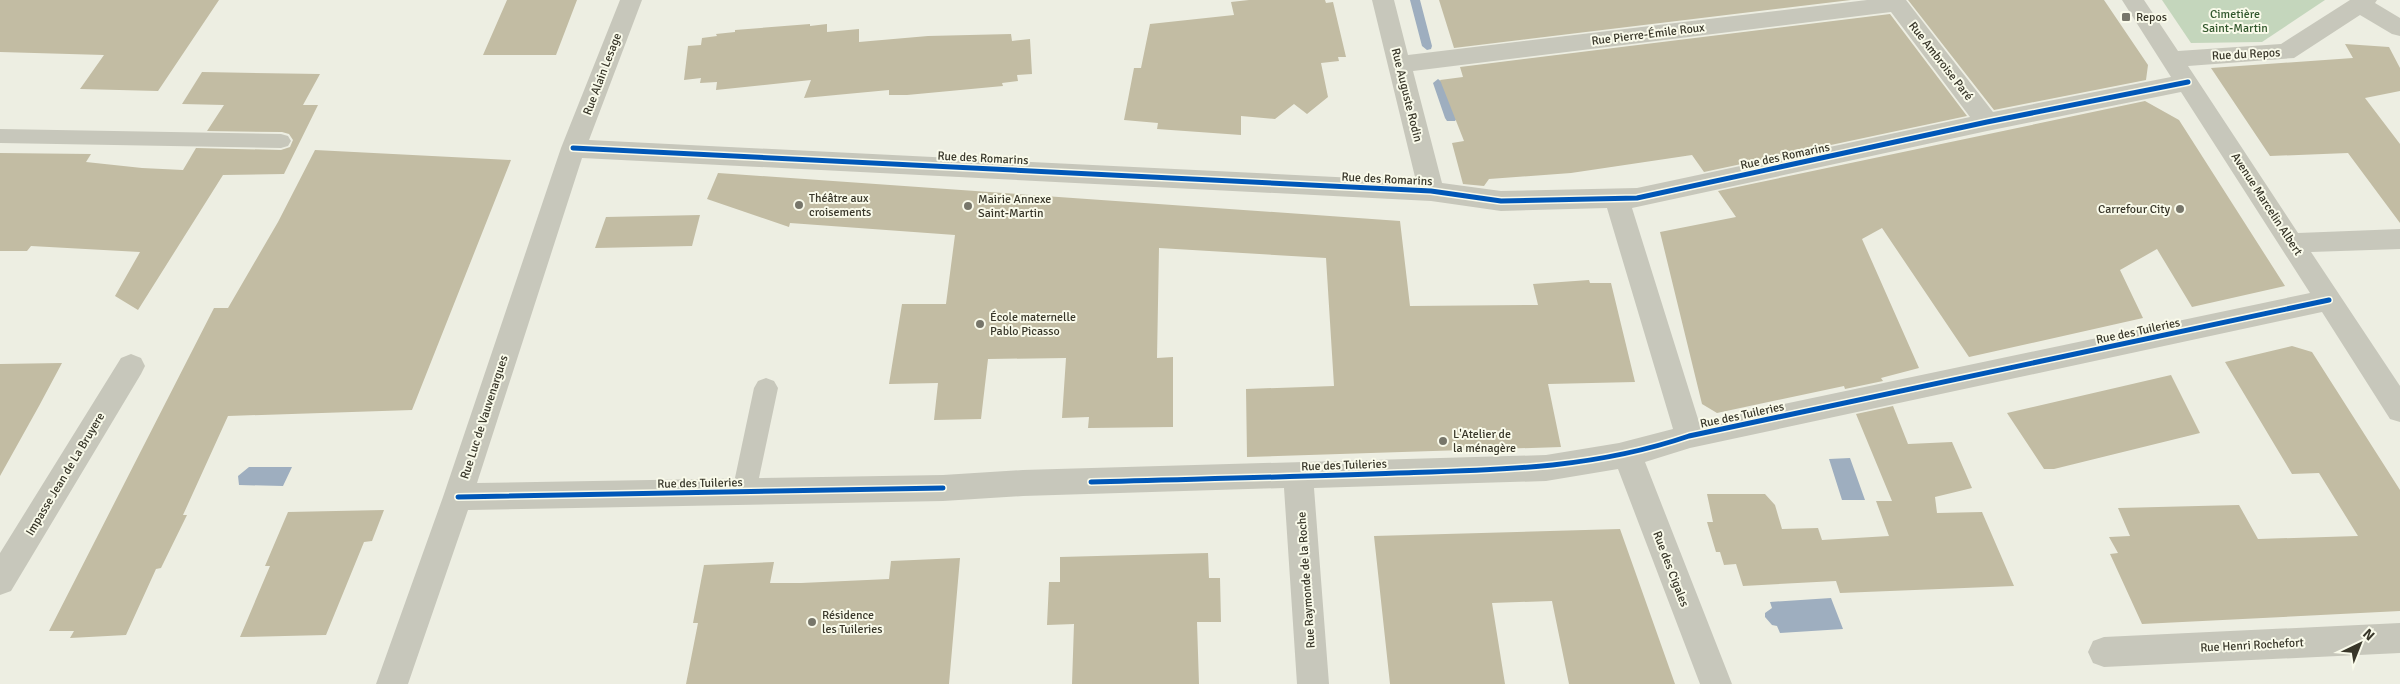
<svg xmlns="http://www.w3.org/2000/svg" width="2400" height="684" font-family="Signika,sans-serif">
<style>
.green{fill:#c4d6bc}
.water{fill:#9eaebf}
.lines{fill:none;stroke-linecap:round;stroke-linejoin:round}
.stream{fill:#9eaebf;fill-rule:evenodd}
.building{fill:#c2bca3}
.lane{fill:#c7c7bb;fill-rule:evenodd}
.street{fill:#c7c7bb;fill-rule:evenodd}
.cycleway-casing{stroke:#f9faea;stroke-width:8}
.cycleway{stroke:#0057b8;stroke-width:5}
.poi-dot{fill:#77766a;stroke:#f9faea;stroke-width:2}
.labels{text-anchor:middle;stroke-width:4;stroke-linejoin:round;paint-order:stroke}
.park-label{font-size:12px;fill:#31572c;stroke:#f9faea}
.poi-label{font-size:12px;fill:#383629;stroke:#f9faea;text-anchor:start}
.street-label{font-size:12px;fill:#383629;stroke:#f9faea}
</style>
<rect width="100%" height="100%" fill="#edeee2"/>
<!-- green -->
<path class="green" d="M2162,0H2325L2262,42L2191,43Z"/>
<!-- water -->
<path class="water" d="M1850,458L1865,500H1842L1829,459Z
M249,467H292L283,486L239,485L238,476Z
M1831,598L1843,629L1780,633L1777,626L1772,625L1765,617V613L1772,608L1770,602Z"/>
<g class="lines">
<!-- stream -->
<path class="stream" d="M1410,0H1420L1432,46L1431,49L1427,50L1422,46Z
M1438,79L1443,83L1457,118L1455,121H1447L1445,118L1433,83Z"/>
</g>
<!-- building -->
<path class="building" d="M0,0H219L158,91L80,89L104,55L0,52Z
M507,0H577L556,55H483Z
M1249,0H1325L1326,3L1333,2L1346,57H1338L1339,61L1321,63L1328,97L1307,114L1294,104L1275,119L1241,116V135L1157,129L1158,123L1124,120L1134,68H1141L1150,24L1234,15L1231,2Z
M1439,0H1851L1454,48Z
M1908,0H2104L2148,65L2146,80L1994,110Z
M1890,14L1967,116L1704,172L1692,155L1571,173L1489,179L1484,186L1463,184L1452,143L1464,141L1440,80L1463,77L1460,67Z
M810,24V26L827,24V32L859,29V42L928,36L1011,34L1012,41L1030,39L1032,74L1017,75L1018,81L1002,83L1003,86L907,95H889V90L804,98L811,80L716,90L717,82L700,83L701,78L684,80L688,46L701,45L702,38L717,36L716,34L735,32V30Z
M2345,44L2389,47L2400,68V91L2365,98L2400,144V223L2348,153L2270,156L2211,68L2353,58Z
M202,72L320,74L303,105H318L284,174L223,175L138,310L115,296L140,252L31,246L27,251H0V153L91,154L86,162L142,168L183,170L196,148L281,150L290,147L293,140L289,134L282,132L207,131L224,105L182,104Z
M2145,101L2179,120L2285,286L2192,307L2157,249L2120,270L2143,318L1969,357L1882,228L1862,239L1919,368L1881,378L1883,381L1845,389L1844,386L1717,413L1702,404L1660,232L1736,217L1718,191Z
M315,150L511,160L412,410L228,416L183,515H187L161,568L156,569L126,635L70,638L74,631H49L214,308H228L278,222Z
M718,173L1400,221L1410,306L1538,305L1533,284L1589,280L1590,283H1611L1635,382L1548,384L1561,447L1247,457L1246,389L1334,386L1326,258L1159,248L1157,358L1173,357V427L1088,428L1089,417L1062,418L1066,358L988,359L981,419L934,420L938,383L889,384L902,304H946L955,235L790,223L789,227L707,199Z
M700,215L692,246L595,248L606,217Z
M2292,346L2312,352L2400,490V611L2142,624L2110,554L2118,553L2109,537L2130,536L2118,508L2239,505L2258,539L2358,536L2319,473L2292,474L2225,362Z
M62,363L39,406L0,476V364Z
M2171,375L2200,433L2054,469H2044L2007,413Z
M1893,406L1908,444L1952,442L1972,488L1935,497L1937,513L1982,512L2014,586L1840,593L1836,581L1743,586L1736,564L1724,565L1720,552H1716L1707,522H1713L1707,494H1765L1775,505L1782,529L1818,528L1822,540L1889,536L1876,501H1892L1856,414Z
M384,510L372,541L364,542L326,635L240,637L270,566H265L288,512Z
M1620,529L1675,684H1569L1552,601L1492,603L1505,684H1390L1374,536Z
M1208,553L1209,578H1220L1221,622H1197L1199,684H1072L1074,624L1047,625L1049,582H1060V557Z
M960,558L949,684H686L698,623H693L704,565L774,562L770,583H801L889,579L891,561Z"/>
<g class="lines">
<!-- lane -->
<path class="lane" d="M0,129L281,134L288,136L291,141L288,146L281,148L0,143Z
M766,378L774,381L778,388L756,492L753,500L744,503L735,500L732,492L754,388L758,381Z"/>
<!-- street -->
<path class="street" d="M620,0H642L589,140L1416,181L1372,0H1394L1408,55L1867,0H1906L1993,112L2171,77L2122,0H2144L2178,51L2281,44L2350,0H2377L2375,3L2400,18V36L2392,34L2360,15L2294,58L2188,66L2298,233L2400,229V249L2311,252L2400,386V422L2390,419L2322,312L1690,448L1645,462L1732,684H1700L1618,469L1546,481L1314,488L1329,684H1297L1284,488L1023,496L943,501L468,510L408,684H376L443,497L561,148ZM1891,12L1970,117L1637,188L1501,191L1442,183L1413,71ZM2181,92L2310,293L1699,422L1632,208L1987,131ZM582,158L1431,201L1501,211L1607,208L1673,429L1619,443L1546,455L1023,470L943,475L477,483Z
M131,354L141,358L145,366L141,374L11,591L0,595V553L121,358Z
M2400,623V653L2104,667L2093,663L2088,652L2093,641L2104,637Z"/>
<!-- cycleway casing -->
<g class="cycleway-casing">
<path id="cycleway" d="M573,148L1431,191L1501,201L1637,198L1987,122L2188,82
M1091,482C1193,479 1295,477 1398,473C1499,470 1592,469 1689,436L2329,300
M458,497L943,488"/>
</g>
<!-- cycleway -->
<use href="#cycleway" class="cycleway"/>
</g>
<!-- markers -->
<g class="poi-dot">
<rect x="2121" y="12" width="10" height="10" rx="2.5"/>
<circle cx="799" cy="205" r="5"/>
<circle cx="968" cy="206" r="5"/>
<circle cx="2180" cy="209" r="5"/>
<circle cx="980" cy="324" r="5"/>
<circle cx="1443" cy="441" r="5"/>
<circle cx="812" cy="622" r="5"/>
</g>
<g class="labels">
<!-- park labels -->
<g class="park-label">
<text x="2235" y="18">Cimetière<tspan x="2235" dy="14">Saint-Martin</tspan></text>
</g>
<!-- poi labels -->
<g class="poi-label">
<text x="2136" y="21">Repos</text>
<text x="809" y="202">Théâtre aux<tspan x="809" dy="14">croisements</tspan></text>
<text x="978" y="203">Mairie Annexe<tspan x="978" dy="14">Saint-Martin</tspan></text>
<text x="2170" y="213" text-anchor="end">Carrefour City</text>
<text x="990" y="321">École maternelle<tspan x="990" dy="14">Pablo Picasso</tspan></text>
<text x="1453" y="438">L'Atelier de<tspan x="1453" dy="14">la ménagère</tspan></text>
<text x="822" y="619">Résidence<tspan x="822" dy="14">les Tuileries</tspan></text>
</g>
<!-- street labels -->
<g class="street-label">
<text transform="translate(1648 34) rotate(-7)" y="4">Rue Pierre-Émile Roux</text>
<text transform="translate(2246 54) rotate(-3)" y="4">Rue du Repos</text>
<text transform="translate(1941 61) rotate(52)" y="4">Rue Ambroise Paré</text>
<text transform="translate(602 74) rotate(-69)" y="4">Rue Alain Lesage</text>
<text transform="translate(1407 95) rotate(76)" y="4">Rue Auguste Rodin</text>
<text transform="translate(1785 156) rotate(-12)" y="4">Rue des Romarins</text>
<text transform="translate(983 158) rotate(3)" y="4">Rue des Romarins</text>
<text transform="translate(1387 179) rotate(3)" y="4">Rue des Romarins</text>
<text transform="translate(2267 204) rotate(57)" y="4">Avenue Marcelin Albert</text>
<text transform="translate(2138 331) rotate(-12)" y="4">Rue des Tuileries</text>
<text transform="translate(1742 415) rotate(-12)" y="4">Rue des Tuileries</text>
<text transform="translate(484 417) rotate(-72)" y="4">Rue Luc de Vauvenargues</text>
<text transform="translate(1344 465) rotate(-2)" y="4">Rue des Tuileries</text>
<text transform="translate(65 474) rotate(-59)" y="4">Impasse Jean de La Bruyere</text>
<text transform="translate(700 483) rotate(-1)" y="4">Rue des Tuileries</text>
<text transform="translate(1671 569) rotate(69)" y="4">Rue des Cigales</text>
<text transform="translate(1306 580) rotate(-94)" y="4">Rue Raymonde de la Roche</text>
<text transform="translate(2252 645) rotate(-3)" y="4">Rue Henri Rochefort</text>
</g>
</g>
<!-- north arrow -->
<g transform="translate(2360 644) rotate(43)" stroke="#f9faea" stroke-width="4" paint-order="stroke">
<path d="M0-4L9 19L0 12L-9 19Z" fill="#383629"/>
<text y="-8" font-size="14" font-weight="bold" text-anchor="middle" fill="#383629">N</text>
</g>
</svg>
